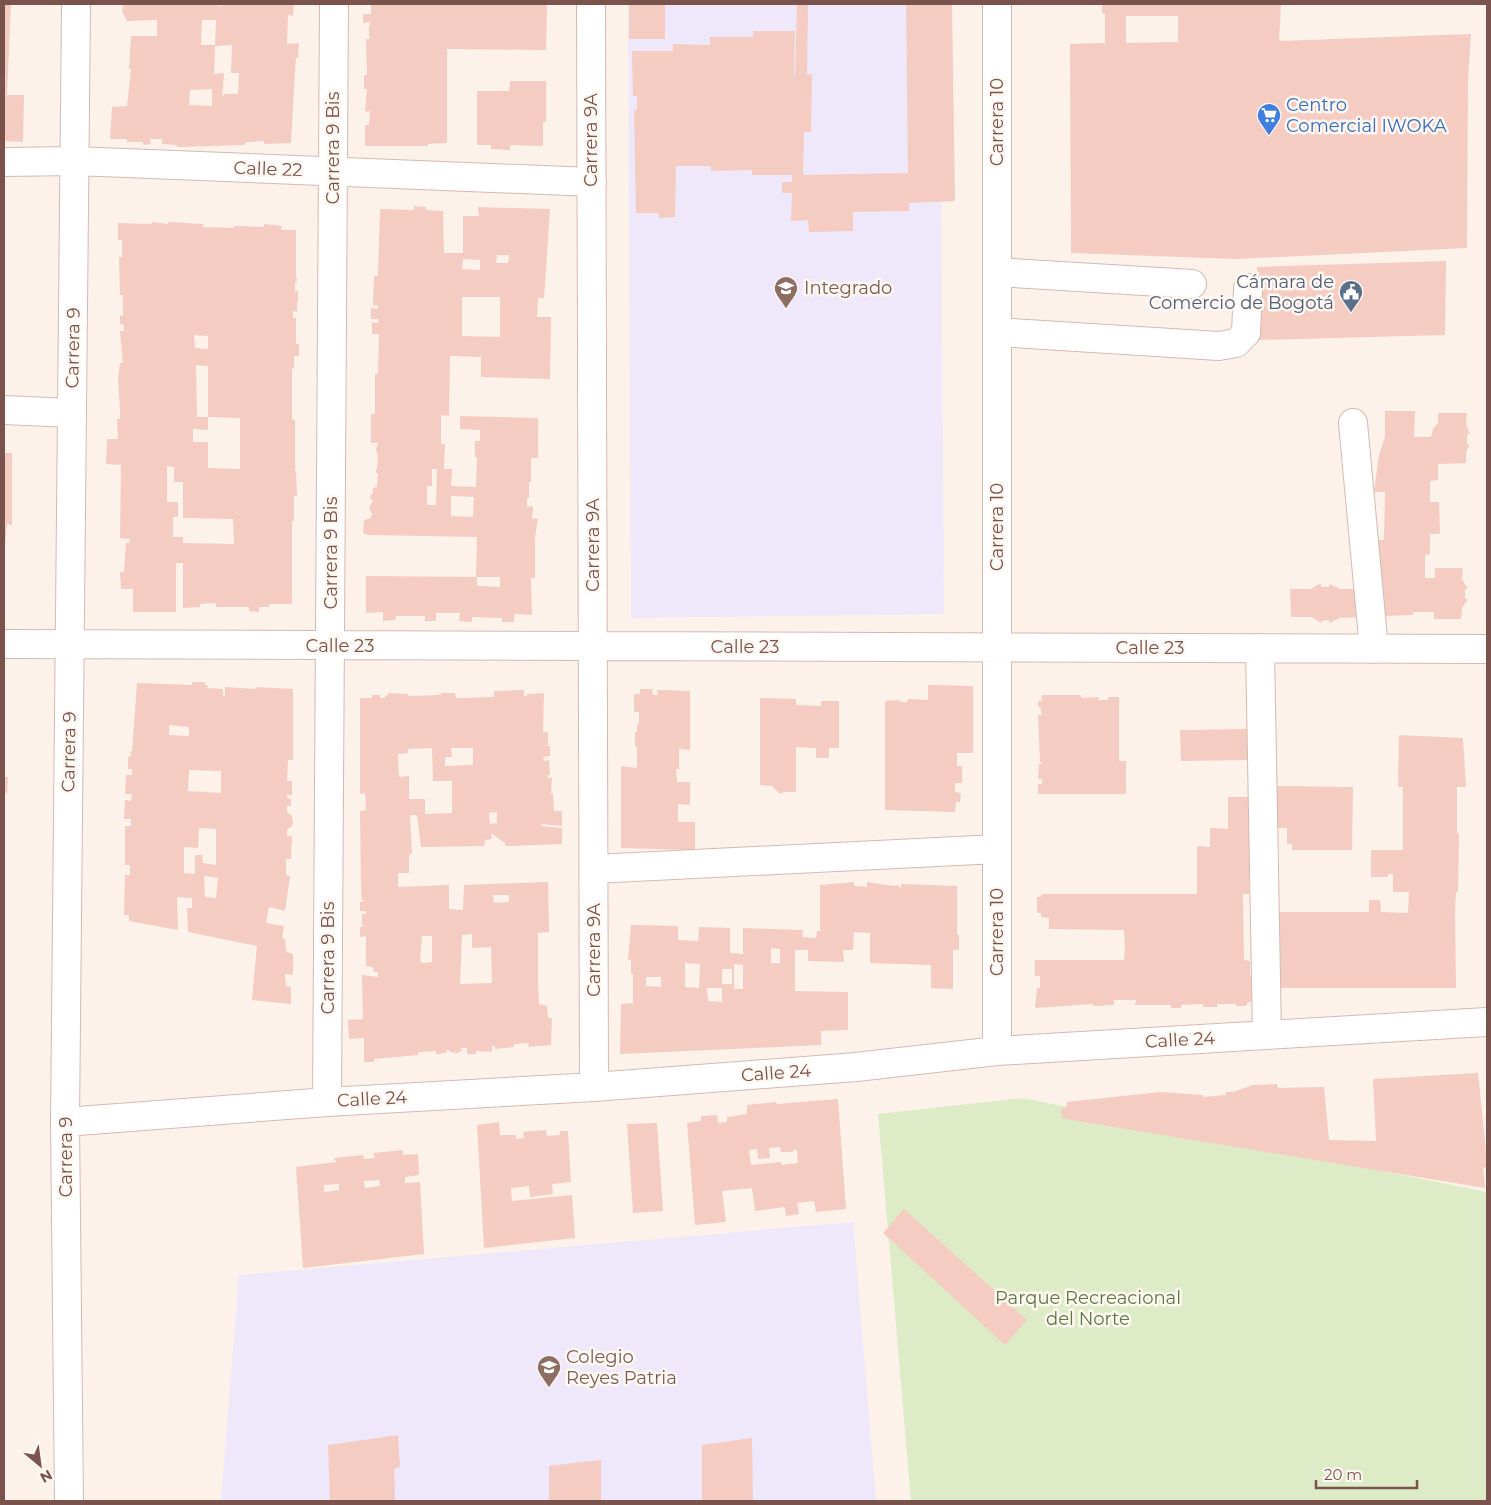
<svg xmlns="http://www.w3.org/2000/svg" width="1491" height="1505" font-family="Montserrat,sans-serif">
<style>
.education{fill:#efe7fa}
.green{fill:#ddecc7}
.building{fill:#f4ccc1;fill-rule:evenodd}
.lines{fill:none;stroke-linecap:round;stroke-linejoin:round}
.minor-casing{stroke:#d3bab1;stroke-width:30}
.minor{stroke:#fff;stroke-width:28}
.labels{text-anchor:middle;stroke-width:5;stroke-linejoin:round;paint-order:stroke}
.shop-label{font-size:18px;fill:#366cbe;stroke:#fff7f2;text-anchor:start}
.street-label{font-size:18px;fill:#7a534c;stroke:#fff7f2}
.service-label{font-size:18px;fill:#4e5e75;stroke:#fff7f2;text-anchor:end}
.education-label{font-size:18px;fill:#785e54;stroke:#fff7f2;text-anchor:start}
.park-label{font-size:18px;fill:#5c7a40;stroke:#fff7f2}
</style>
<rect width="100%" height="100%" fill="#fdf2ea"/>
<!-- education -->
<path class="education" d="M628,4H940L944,614L631,618Z
M853,1222L876,1501H221L239,1275Z"/>
<!-- green -->
<path class="green" d="M1023,1098L1487,1192V1501H911L878,1114Z"/>
<!-- building -->
<path class="building" d="M4,4H11L7,95H24L23,142L4,141Z
M124,4H217V6L230,4H294L293,16L288,15L287,44L299,43L298,58H296L295,71L291,143L264,144V141L246,142L245,145L177,147V145L162,144V139H150L151,144L143,145V142H127V139H110L112,107L127,106L131,69H129L131,36H157V20L127,21L122,11ZM202,20H216L215,46L232,45L231,73H239L238,94H224L222,97L224,73L214,74L215,45H201ZM212,89V106L189,105L190,90Z
M371,4H547L546,50L447,49V143L428,144V146H365V125H369L370,111L365,112L367,89H364V75H367L366,39H370V36L369,37V26H370V22L363,23V14H371Z
M629,4H665V39H629Z
M797,4H808L807,75L812,74L811,132H804L803,175L908,173L906,4H952L955,201L909,203V211L853,212V231L809,232L808,220L791,221L792,193H782V182H792V175H752V170L711,171V166H676L675,217L659,218V213H636L634,110H637V96H633L632,51H673V44L710,45V37H753V31H795L794,75H795Z
M1102,4H1281L1279,41L1471,34L1468,80L1467,248L1237,259L1071,253L1070,44L1105,43V14L1102,13ZM1126,16H1178V42L1126,43Z
M510,81H546V122H543V146L510,145V150L491,149V145H477V91H509Z
M414,206L426,207V210L443,211L444,253H463V216H479L478,207L550,209L544,298H538L537,317H551L550,379L481,377V357L450,356L449,416L441,415V444H445L444,469H452L451,486L476,487L477,457H475V441H480V430L460,429V416L538,418V458H531V482H529V498H527V507L533,506L532,518L538,519L535,537L533,538H535V578H531L532,615L514,614V622H502V618L472,617V622L459,621L460,613H436V621H425V616H396L395,620L383,621V612L366,613V576L476,577L477,537L368,535L363,533L364,520L371,518V515H373L369,509L373,500H371L370,495L373,493V488L377,487L378,473H376V469H377L378,456L376,449L378,443H371V414H375V374H378L379,334H372V322L378,323V319H371V308L378,309V306L373,305L374,276H378L380,209L414,210ZM497,255H509L508,263H496ZM463,259L480,260V270L462,269ZM462,297H500V337L462,336ZM432,469H437L436,505H427V486H432ZM451,496L474,497L473,517L451,516ZM477,577H500V587L477,586Z
M152,222L168,224V222L203,224V227L234,228V226L264,227V224L282,226L281,230H296V275L297,281L295,282V291H298V302H297V312L293,311V318H296V344H299V356H294V369L292,368V419L295,420V471H296L297,496H294V521H292V604H269V607H259V612L249,611V607H216V603L200,604V607L183,608V563H176V612H133V589H121L120,572H124L126,543H129L130,539L120,538L121,465L106,464L107,439H118L117,419H120V411L118,379L120,363H123L120,331H124V325L120,324V315L123,316V295H120L119,257H122V240H118V223L152,224ZM194,335L208,336V349L195,348ZM196,365L208,366V417L240,418V469L208,468V442H193V429L208,430V417H197ZM167,466L174,467V482H183V518L233,519L234,544L183,543V537H173V517H178V502H167Z
M1446,261L1445,335L1256,340L1257,267Z
M1385,411H1415L1414,437H1431L1433,429L1438,423V413H1467L1466,424L1470,434H1467V445L1470,444L1466,452V463L1438,464V480L1430,481V502H1439L1440,534H1430V554L1425,555V578H1435V568H1463L1462,579L1468,589H1465V599H1468L1462,608L1461,619H1434V612H1413V615L1384,616V595L1378,576L1374,540H1384L1385,492H1374L1379,455L1385,437Z
M4,453H12V525L7,524L5,545H4Z
M1321,584V587H1329L1330,584L1340,589H1360L1359,617L1340,618L1329,623V620L1321,621V623L1312,617H1291L1290,589H1311L1317,585Z
M192,682H205V685H208L207,688L223,689V696H225V687L256,689L257,687L293,689V760H288L287,781H292V795H287V798L291,799V806H287V812L292,816L293,822L292,826L287,830V836H292L291,859H286V875L290,876L285,911L269,907L266,923L284,926L282,938L285,939L286,952L293,954V975L285,974L286,986L291,987V1004L252,1000L257,946L188,932L187,908H192V898L177,897L178,930L129,921V915H124L125,875H130V865H125V826H131V819H124L125,800L131,801L132,794H125L126,775H132V769H128V757L131,756L130,751L132,752L137,683L192,685ZM169,725L189,727V736L169,735ZM189,770L221,771V793L188,791ZM199,828L216,829V865L203,863L202,855H195V874L184,873V847L198,848ZM204,876L218,878L216,898L205,897Z
M928,685L973,686V753H957V766H962V783H955V792L961,793L960,802H956L955,812L885,810V701L900,700L899,702H907L908,699L928,700Z
M640,689H652L653,695H658L657,690L690,691V750L679,749V769H676L677,782H690V805L678,804V822H695V850L621,848V766L637,768V747H635V732H637V724L639,725V712H634V694H640Z
M524,690V696H527V694L544,693L543,732H548V745L543,746H550V756L543,757L544,761L549,760L550,775H548L547,778H552L551,794H553L554,811H562V826L541,824V826L562,828V844L505,846V843L491,833L492,839L485,840L484,846L421,847L417,815H410L412,854L409,855V873H398V887L449,885V909L463,910L464,885L548,882L549,932L538,933V981L539,1004L547,1006L548,1018H552L551,1045L528,1047L529,1043L514,1044V1047L495,1049V1046H492V1052L476,1051V1054H467V1048H461L462,1051L457,1053L450,1052L449,1050H447V1052L440,1054H436V1051L418,1052V1055L374,1059V1062H364V1038L349,1039L348,1020L363,1019L362,975L378,977V972H374L373,967L366,966V936L360,937V927L366,925H362V914H366V911H360V902L366,901L362,900L361,889L360,811L366,810L365,793L360,794V698H372V695H380V698H385V696L388,695V693L408,694V696L441,695V693H455L456,698L494,697V691ZM432,748L433,781H452V813L425,814V799H409V776L399,777L398,754L408,753V749ZM451,748H473V765L445,766V757H452ZM497,812V823L490,824L489,813ZM493,895H509V902L494,903ZM472,934V948L491,947L492,983L460,984L462,935ZM422,936H432V962L422,963L420,961Z
M1042,695H1081V698L1099,697L1098,700H1108V697H1119V761H1126V794H1038V784H1042V779H1038L1039,764H1041L1042,762H1040L1038,715H1042L1040,707H1038V701H1042Z
M760,698L796,699V705L821,706V701H839V748H829V758H816V748L796,747V792H784L780,794L772,786L760,785Z
M1248,729L1251,760L1181,761L1180,730Z
M1399,735L1463,738L1466,787H1457V833H1459L1458,892H1456L1455,913L1456,988H1272L1273,912H1369V900H1380L1381,912L1408,913L1409,892H1393V874H1388V877H1371V850H1403V787H1398Z
M4,777H8L7,793H4Z
M1277,786L1353,787L1352,850H1292V844H1287V828H1274V793H1277Z
M1228,797H1249V894H1243L1244,960L1250,961V976H1254L1253,1001L1247,1003V1006H1236V1004H1217L1218,1007H1203V1004L1181,1005V1008H1171V1005H1135L1136,1000H1114V1005L1093,1006V1004L1035,1008L1037,988H1040V976H1035V960H1124L1125,947L1124,930L1049,929V918L1041,917V913H1037V897H1041L1042,894H1197V846L1210,847V828L1228,829Z
M854,882V886L867,887V882L893,886L897,885L901,888V884L957,886V934L959,935V950H953V989L931,988V965L870,963V933L854,932L853,950H843L844,962L808,961V950H795V991L848,992V1030L821,1031V1045L620,1054L621,1004L633,1003V974H631V960H628L631,925L678,926V940L698,941L699,927L730,928V953L743,954V928L803,930L802,937L816,938L817,931H820V885ZM771,948L780,949V963H771ZM685,963L700,964L699,988L685,987ZM734,964L743,965V989H734ZM722,969H732V984H722ZM646,977H661V987L646,986ZM707,988H722V1002L708,1001Z
M1478,1073L1487,1162V1167L1483,1168L1485,1188L1066,1119L1062,1118L1061,1109L1066,1108L1067,1102L1160,1092L1203,1095V1097L1226,1095V1092H1233L1253,1085L1277,1084L1278,1088L1324,1087L1329,1140L1376,1141L1373,1079Z
M838,1099L846,1209L816,1212L814,1201L797,1203L799,1214L786,1216L785,1207L755,1211L752,1188L722,1191L726,1222L695,1225L687,1123L701,1121V1116L717,1115L718,1123L727,1122V1117L747,1114V1105L776,1102L777,1104ZM780,1147L781,1152H793V1150H797L798,1163L781,1165V1162L751,1165L749,1150L757,1149L758,1159L770,1158L769,1148Z
M499,1122L500,1135H516V1139L524,1138L523,1132L546,1130L547,1136L560,1135V1131H568L571,1182L552,1184L553,1194L530,1197L529,1186L511,1188V1190L512,1201L572,1195L575,1238L484,1248L477,1125Z
M657,1123L663,1211L633,1213L627,1124Z
M403,1150V1155L418,1154L419,1175L405,1177V1183L420,1182L424,1254L303,1268L296,1167L336,1162L334,1158L363,1155L364,1159L375,1158L373,1153ZM379,1180L380,1186L365,1188L364,1181ZM339,1184V1190L324,1192V1185Z
M904,1209L1027,1320L1005,1345L883,1233Z
M398,1435L400,1467L394,1469L395,1501H330L328,1445Z
M752,1438L753,1501H702V1445Z
M601,1460V1501H549V1466Z"/>
<g class="lines">
<!-- minor casing -->
<g class="minor-casing">
<path id="minor" d="M591,4L594,1087
M4,162L75,161L592,182
M997,272L1192,284
M997,332L1219,346L1236,343L1246,333L1248,288
M4,410L72,413
M1353,423L1374,649
M4,644L1487,649
M1260,648L1267,1035
M594,869L997,849
M997,1051V4
M327,1102L334,4
M65,1122L327,1102L594,1087L856,1067L997,1051L1487,1022
M69,1501L65,1122L76,4"/>
</g>
<!-- minor -->
<use href="#minor" class="minor"/>
</g>
<!-- icons -->
<defs>
<g id="supermarket-pin" transform="scale(1.25)"><path d="M0 17L-7.5 6A9.5 9.5 0 1 1 7.5 6Z" fill="#3f7fe0" stroke="#fff7f2"/><path d="M-6-5.5h2.5l.6 2H6L4.5 2H-2.5L-4.4-4H-6ZM-1.5 3.2a1.3 1.3 0 1 0 .1 0ZM3 3.2a1.3 1.3 0 1 0 .1 0Z" fill="#fff"/></g>
<g id="school-pin" transform="scale(1.25)"><path d="M0 17L-7.5 6A9.5 9.5 0 1 1 7.5 6Z" fill="#8d6e63" stroke="#fff7f2"/><path d="M0-5L7-2L0 1L-7-2ZM-4 1L0 2.5L4 1V4Q0 6-4 4Z" fill="#fff"/></g>
<g id="civic-pin" transform="scale(1.25)"><path d="M0 17L-7.5 6A9.5 9.5 0 1 1 7.5 6Z" fill="#5c6f8a" stroke="#fff7f2"/><path d="M-.6-6.5H3V-4.5H.6V-3L4-1V1h2V6H-6V1h2V-1L-.6-3ZM-1.2 2.5V6h2.4V2.5Z" fill="#fff"/></g>
</defs>
<g fill-rule="evenodd">
<use href="#supermarket-pin" x="1269" y="115"/>
<use href="#school-pin" x="786" y="288"/>
<use href="#civic-pin" x="1351" y="292"/>
<use href="#school-pin" x="549" y="1367"/>
</g>
<g class="labels">
<!-- shop labels -->
<g class="shop-label">
<text x="1286" y="111">Centro<tspan x="1286" dy="21">Comercial IWOKA</tspan></text>
</g>
<!-- street labels -->
<g class="street-label">
<text transform="translate(997 122) rotate(-90)" y="6">Carrera 10</text>
<text transform="translate(591 140) rotate(-90)" y="6">Carrera 9A</text>
<text transform="translate(333 148) rotate(-90)" y="6">Carrera 9 Bis</text>
<text transform="translate(268 169) rotate(2)" y="6">Calle 22</text>
<text transform="translate(73 348) rotate(-89)" y="6">Carrera 9</text>
<text transform="translate(997 527) rotate(-90)" y="6">Carrera 10</text>
<text transform="translate(593 545) rotate(-90)" y="6">Carrera 9A</text>
<text transform="translate(331 553) rotate(-90)" y="6">Carrera 9 Bis</text>
<text x="340" y="652">Calle 23</text>
<text x="745" y="653">Calle 23</text>
<text x="1150" y="654">Calle 23</text>
<text transform="translate(69 752) rotate(-89)" y="6">Carrera 9</text>
<text transform="translate(997 932) rotate(-90)" y="6">Carrera 10</text>
<text transform="translate(594 950) rotate(-90)" y="6">Carrera 9A</text>
<text transform="translate(328 958) rotate(-90)" y="6">Carrera 9 Bis</text>
<text transform="translate(1180 1040) rotate(-3)" y="6">Calle 24</text>
<text transform="translate(776 1073) rotate(-4)" y="6">Calle 24</text>
<text transform="translate(372 1099) rotate(-3)" y="6">Calle 24</text>
<text transform="translate(66 1157) rotate(-90)" y="6">Carrera 9</text>
</g>
<!-- service labels -->
<g class="service-label">
<text x="1334" y="288">Cámara de<tspan x="1334" dy="21">Comercio de Bogotá</tspan></text>
</g>
<!-- education labels -->
<g class="education-label">
<text x="804" y="294">Integrado</text>
<text x="566" y="1363">Colegio<tspan x="566" dy="21">Reyes Patria</tspan></text>
</g>
<!-- park labels -->
<g class="park-label">
<text x="1088" y="1304">Parque Recreacional<tspan x="1088" dy="21">del Norte</tspan></text>
</g>
</g>
<!-- border -->
<rect width="1491" height="1505" fill="none" stroke="#7a534c" stroke-width="10"/>
<!-- north arrow -->
<g transform="translate(40 1465) rotate(151)" stroke="#fff7f2" stroke-width="4" paint-order="stroke">
<path d="M0-4L9 19L0 12L-9 19Z" fill="#7a534c"/>
<text y="-8" font-size="14" font-weight="bold" text-anchor="middle" fill="#7a534c">N</text>
</g>
<!-- scale -->
<path d="M1316 1480v8h101v-8" fill="none" stroke="#7a534c" stroke-width="2.5"/>
<text x="1324" y="1480" font-size="15" fill="#7a534c" stroke="#fff7f2" stroke-width="4" paint-order="stroke">20 m</text>
</svg>
